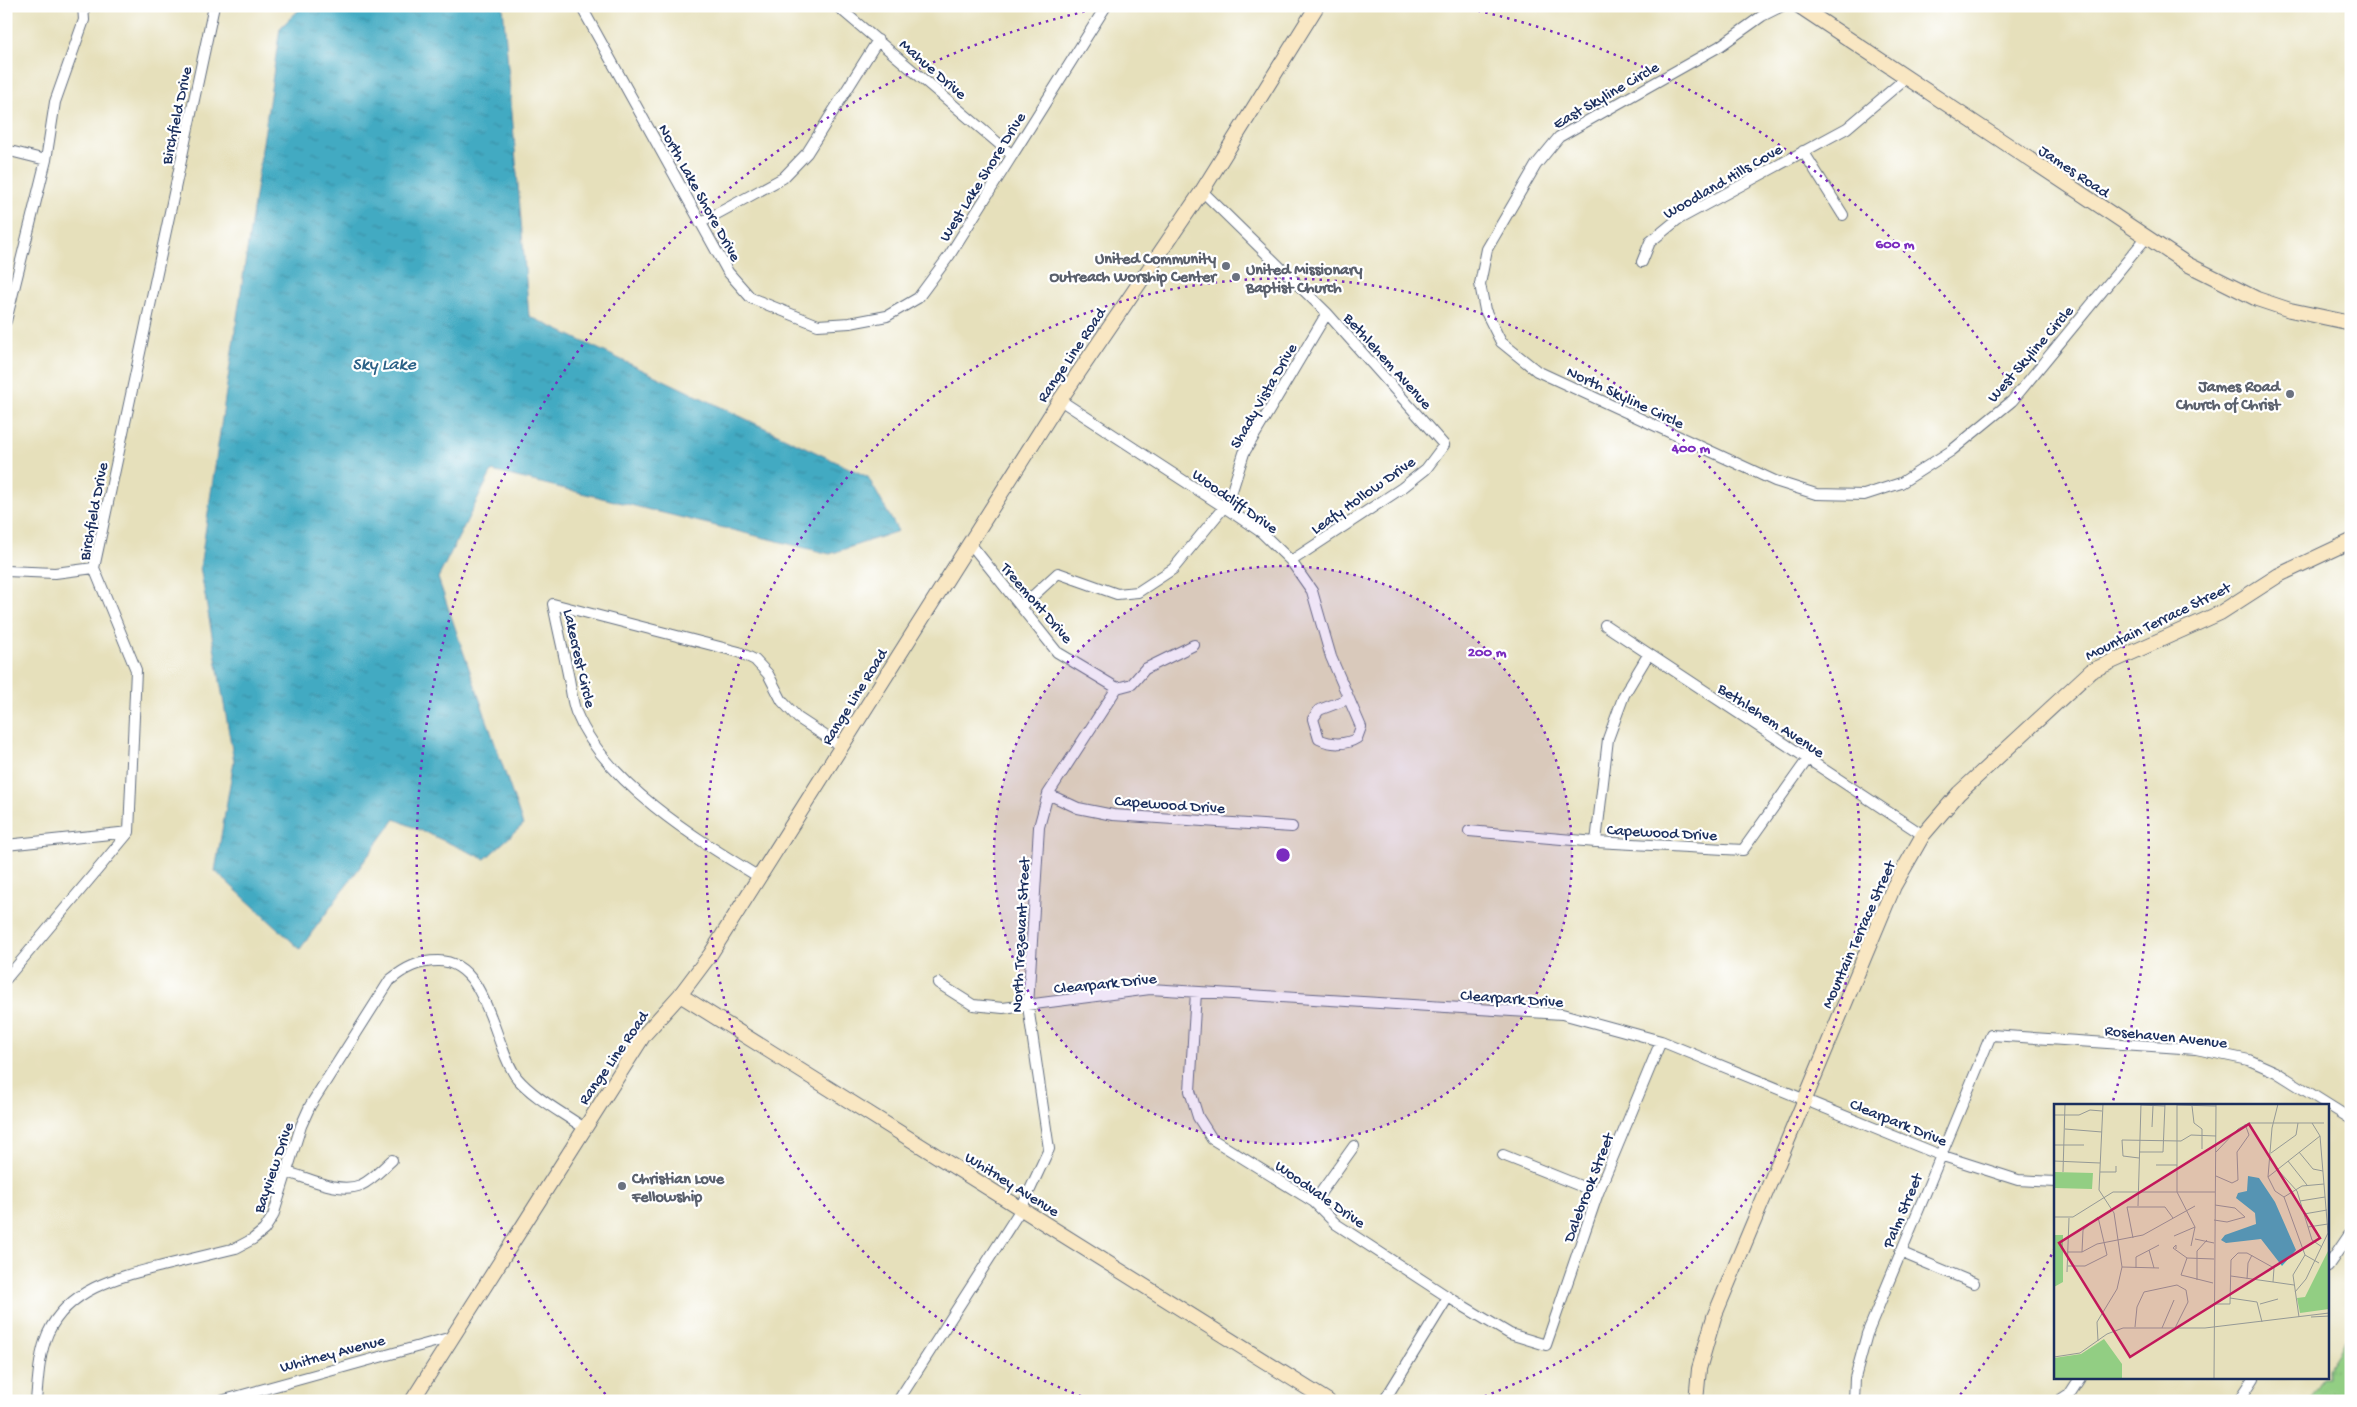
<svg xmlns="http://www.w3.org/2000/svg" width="2357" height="1407" font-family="'Gochi Hand',sans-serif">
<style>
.park{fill:url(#park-tufts);stroke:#567e70}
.water{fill:url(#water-ripples);stroke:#2f6c90}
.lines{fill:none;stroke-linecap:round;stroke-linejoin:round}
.street-casing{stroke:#626d7f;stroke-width:12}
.secondary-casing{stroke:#626d7f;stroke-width:16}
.street{stroke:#fff;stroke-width:10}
.secondary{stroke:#f9e7c3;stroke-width:14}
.ring{fill:none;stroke:#7b2cbf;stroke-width:2.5;stroke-dasharray:2.5 5}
.worship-dot{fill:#6b7280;stroke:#fff;stroke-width:2}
.labels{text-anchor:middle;stroke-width:4.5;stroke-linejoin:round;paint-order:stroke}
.street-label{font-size:16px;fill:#1b2f5e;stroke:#fff}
.worship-label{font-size:16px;font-weight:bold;fill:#5b616d;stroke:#fff;text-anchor:end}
.water-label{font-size:18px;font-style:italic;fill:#2b6086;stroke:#fff}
.inset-road{fill:none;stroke:#959996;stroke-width:1}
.view{fill:#c2185b;fill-opacity:0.15;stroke:#c2185b;stroke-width:2.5}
.inset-edge{fill:none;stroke:#1b2f5e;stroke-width:2.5}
.centre{fill:#7b2cbf;stroke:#fff;stroke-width:2.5}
.ring-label{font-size:15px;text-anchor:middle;font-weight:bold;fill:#7b2cbf;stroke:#fff;stroke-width:4.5;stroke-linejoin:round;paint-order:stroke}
</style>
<defs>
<pattern id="park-tufts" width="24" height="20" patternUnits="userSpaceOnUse" patternTransform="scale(1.25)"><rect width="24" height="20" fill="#92ce83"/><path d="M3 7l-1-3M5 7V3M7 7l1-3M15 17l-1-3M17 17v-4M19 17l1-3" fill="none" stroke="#7db174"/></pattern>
<pattern id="water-ripples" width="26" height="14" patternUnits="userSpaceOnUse" patternTransform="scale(1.25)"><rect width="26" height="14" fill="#43aac2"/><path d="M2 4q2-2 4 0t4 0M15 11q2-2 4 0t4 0" fill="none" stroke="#378ba1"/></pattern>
</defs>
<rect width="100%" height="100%" fill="#fff"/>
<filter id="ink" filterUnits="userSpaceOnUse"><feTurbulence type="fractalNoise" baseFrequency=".02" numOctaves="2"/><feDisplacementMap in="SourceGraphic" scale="10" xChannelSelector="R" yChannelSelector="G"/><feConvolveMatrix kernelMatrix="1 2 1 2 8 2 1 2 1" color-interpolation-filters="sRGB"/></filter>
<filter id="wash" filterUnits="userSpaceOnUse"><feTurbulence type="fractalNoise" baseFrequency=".0096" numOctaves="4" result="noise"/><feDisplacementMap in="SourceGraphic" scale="20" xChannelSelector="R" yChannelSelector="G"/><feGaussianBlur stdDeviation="1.12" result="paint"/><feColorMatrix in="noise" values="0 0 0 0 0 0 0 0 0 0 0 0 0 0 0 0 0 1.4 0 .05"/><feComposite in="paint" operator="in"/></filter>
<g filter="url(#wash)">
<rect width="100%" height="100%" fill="#e6e0bb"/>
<!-- park -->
<path class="park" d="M2351,1331V1401H2308L2322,1378H2328V1368Z"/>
<!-- water -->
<path class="water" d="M303,6H503L529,316L868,477L898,531L830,554L492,471L438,578L523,825L485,859L395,819L300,949L215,871L234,761L200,567L280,28Z"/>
</g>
<g filter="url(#ink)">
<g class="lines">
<!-- street casing -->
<g class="street-casing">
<path id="street" d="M581,6L728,272L751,298L818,325L850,323L887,316L918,298L949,256L1106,6
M837,6L1011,154
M1782,6L1762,16L1720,46L1559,137L1536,165L1487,249L1480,284L1485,310L1501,342L1537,371L1775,481L1816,494L1864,495L1901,483L1951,451L2012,401L2146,238
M6,150L46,160
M1803,151L1843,215
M1202,191L1327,313L1444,445L1426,469L1402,488L1291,561
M700,223L783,178L807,153L878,40
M1642,262L1650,242L1677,220L1847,128L1906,78
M6,321L46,160L55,102L84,20L83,6
M1060,400L1224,507L1261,532L1291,561L1312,591L1331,657L1361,727L1357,738C1346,745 1331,745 1319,739L1313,719L1319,710L1348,699
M969,542L1057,652L1117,688
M6,571L55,573L94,568
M1021,607L1058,573L1117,594L1138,592L1173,569L1224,507L1231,494L1244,453L1327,313
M1605,625L1923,835
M1117,688L1132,684L1145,669L1194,645
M1048,794L1078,808L1113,815L1292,827
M1469,831L1596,842L1743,850L1807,760
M1596,842L1608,739L1624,695L1648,655
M6,845L129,832
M759,877C695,838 605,783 576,712C572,702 571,689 569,679C564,654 558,629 553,604L739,652L755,660L768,674L782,701L798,718L842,747
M6,979L129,832L136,670L94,568L214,6
M938,983L973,1005L1003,1008L1150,989L1562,1014L1661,1041L1940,1155L2018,1180L2056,1182
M1196,992L1190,1091L1198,1117L1212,1139L1314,1202L1336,1224L1448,1297L1510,1334L1546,1345L1598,1193L1661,1041
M1503,1155L1598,1193
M287,1172C309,1178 338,1194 361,1185C372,1180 383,1168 392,1160
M1314,1202L1354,1146
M1900,1252L1974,1283
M2328,1266L2351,1232
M36,1401C38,1379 39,1354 48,1333C69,1288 118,1277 162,1266C187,1260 212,1254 236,1248L253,1239L264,1230L273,1216L301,1126L310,1106L390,980C405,968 418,961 438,961C488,961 493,1046 517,1078C534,1098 563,1113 584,1128
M221,1401L452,1337
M898,1401L1021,1209L1049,1149L1028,1006L1039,827L1048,794L1117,688
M1384,1401L1448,1297
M1854,1401L1855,1378L1867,1334L1991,1035L2196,1049L2249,1060L2276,1072L2351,1119
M2060,1401L2069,1395L2080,1378
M2239,1401L2254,1378"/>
</g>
<!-- secondary casing -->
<g class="secondary-casing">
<path id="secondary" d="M1799,6L2187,264L2257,299L2290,310L2351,323
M680,995L1328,1401
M412,1401L644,1035L680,995L710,955L1060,400L1202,191L1317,6
M1696,1401L1699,1369L1714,1317L1894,886L1923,835L1959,793L2091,671L2220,613L2279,575L2351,541"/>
</g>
<!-- street -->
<use href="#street" class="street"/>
<!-- secondary -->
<use href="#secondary" class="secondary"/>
</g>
</g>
<!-- distance rings -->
<circle cx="1283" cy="855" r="289" fill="#7b2cbf" fill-opacity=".12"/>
<g class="ring">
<circle cx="1283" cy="855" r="289"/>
<path d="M1095 1401A577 577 0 1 1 1471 1401"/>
<path d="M2055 1248A866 866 0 0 1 1956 1400M610 1400A866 866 0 0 1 1110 6M1456 6A866 866 0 0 1 2113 1101"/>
</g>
<!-- markers -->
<g class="worship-dot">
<circle cx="1226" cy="266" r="5"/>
<circle cx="1236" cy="277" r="5"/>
<circle cx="2290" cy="394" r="5"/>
<circle cx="622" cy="1186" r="5"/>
</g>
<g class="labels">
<!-- street labels -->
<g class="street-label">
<text transform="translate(934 68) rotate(41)" y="6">Mahue Drive</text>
<text transform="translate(1605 94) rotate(-30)" y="6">East Skyline Circle</text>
<text transform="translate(175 115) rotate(-78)" y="6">Birchfield Drive</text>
<text transform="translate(2075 170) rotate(34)" y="6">James Road</text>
<text transform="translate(981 176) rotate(-58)" y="6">West Lake Shore Drive</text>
<text transform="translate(1722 180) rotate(-30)" y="6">Woodland Hills Cove</text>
<text transform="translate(701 192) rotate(61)" y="6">North Lake Shore Drive</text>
<text transform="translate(2029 353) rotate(-49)" y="6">West Skyline Circle</text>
<text transform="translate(1070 354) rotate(-56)" y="6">Range Line Road</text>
<text transform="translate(1389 360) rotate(48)" y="6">Bethlehem Avenue</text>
<text transform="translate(1262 395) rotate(-60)" y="6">Shady Vista Drive</text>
<text transform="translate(1626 396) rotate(25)" y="6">North Skyline Circle</text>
<text transform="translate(1362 494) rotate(-35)" y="6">Leafy Hollow Drive</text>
<text transform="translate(1236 500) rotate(35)" y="6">Woodcliff Drive</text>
<text transform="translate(92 511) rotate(-79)" y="6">Birchfield Drive</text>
<text transform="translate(1038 602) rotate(49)" y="6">Treemont Drive</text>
<text transform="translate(2157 620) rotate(-26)" y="6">Mountain Terrace Street</text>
<text transform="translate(581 658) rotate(77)" y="6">Lakecrest Circle</text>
<text transform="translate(853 696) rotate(-58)" y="6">Range Line Road</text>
<text transform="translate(1772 719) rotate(33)" y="6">Bethlehem Avenue</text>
<text transform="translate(1170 803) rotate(4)" y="6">Capewood Drive</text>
<text transform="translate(1662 831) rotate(3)" y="6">Capewood Drive</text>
<text transform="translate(1857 934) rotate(-66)" y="6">Mountain Terrace Street</text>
<text transform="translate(1019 935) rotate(-87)" y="6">North Trezevant Street</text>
<text transform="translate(1105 982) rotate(-6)" y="6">Clearpark Drive</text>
<text transform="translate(1512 997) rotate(4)" y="6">Clearpark Drive</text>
<text transform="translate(2166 1035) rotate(6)" y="6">Rosehaven Avenue</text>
<text transform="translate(612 1057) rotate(-55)" y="6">Range Line Road</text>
<text transform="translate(1899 1121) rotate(22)" y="6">Clearpark Drive</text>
<text transform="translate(272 1167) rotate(-71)" y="6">Bayview Drive</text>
<text transform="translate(1013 1183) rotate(32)" y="6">Whitney Avenue</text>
<text transform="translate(1587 1187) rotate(-69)" y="6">Dalebrook Street</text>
<text transform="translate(1321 1193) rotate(35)" y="6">Woodvale Drive</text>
<text transform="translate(1901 1210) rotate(-67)" y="6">Palm Street</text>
<text transform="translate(332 1352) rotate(-15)" y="6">Whitney Avenue</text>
</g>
<!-- worship labels -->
<g class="worship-label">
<text x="1216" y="263">United Community<tspan x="1216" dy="18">Outreach Worship Center</tspan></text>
<text x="1246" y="274" text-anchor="start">United Missionary<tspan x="1246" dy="18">Baptist Church</tspan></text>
<text x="2280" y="391">James Road<tspan x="2280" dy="18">Church of Christ</tspan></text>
<text x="632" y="1183" text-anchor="start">Christian Love<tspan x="632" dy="18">Fellowship</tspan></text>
</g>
<!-- water labels -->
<g class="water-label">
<text x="384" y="369">Sky Lake</text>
</g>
</g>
<!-- overview -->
<g transform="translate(2054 1104)">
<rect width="275" height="275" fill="#e6e0bb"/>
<path d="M0,68L39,69L38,85L0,84ZM0,131H9V178L0,183ZM275,145V205L246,209L243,194L251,193ZM50,235L68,260V275H0V254L27,250Z" fill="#92ce83"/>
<path d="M194,72L205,74L221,98L242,146L228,162L207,135L172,139L167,136L171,131L202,120L201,109L182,94L184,89L193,87Z" fill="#43aac2"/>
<path class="inset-road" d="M123,0V88L141,123L137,142M224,0L218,24L214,73L221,87L230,93L251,151M87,1L111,2M123,1L162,2M138,2L140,19L148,25V45M0,11H25L36,6L48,7M98,23L99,2M11,25L48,28M0,41H30M85,48H109L111,0M162,48L184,25L195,19H270M245,48L259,65L269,67M217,49L242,31L244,19M85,54L69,52L68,36L127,37L137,31L162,32M0,57L46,59M234,57L253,81M102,61H123M223,65L243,87L258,136L268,143M9,68L11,0M46,68H62V62M162,72L178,79L184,76L183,48L195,31L191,20M214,73L266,32M230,93L248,82L270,80M246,97L271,93M84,102L87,0M250,110L273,106M0,113H19L59,88H161M160,116L173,118L191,113L181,104L161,101M254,123L274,120M120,132L141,123M79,134L73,103H111L119,114M141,135L160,139M122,145V141L119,144L133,154L160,155M95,146L100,164M14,148H28L43,140L89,131L141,102M251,151L265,159M133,154L127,171L159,179M14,162H31L53,151L44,113L29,126L28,148M68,163L105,164M82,164V153L105,141M13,168L15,114M177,172L240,181M193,175L194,159L198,151M143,176V147L153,136M241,188L252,175L274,129L266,32L258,19M176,194L203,198L208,218M159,200H176L177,156L184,149H193L220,164L219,178M206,200L224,195M245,213L239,171L251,151M257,213L275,212M81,223L83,203L90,188L123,181L132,186L134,198L121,224M108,224L120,196M44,237L43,218L63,185L68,163L60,109L45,86L49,0M0,253L26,249L53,230L69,224H151L275,209M160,275L162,0"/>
<path class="view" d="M195,20L266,134L76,253L5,139Z"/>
<rect width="275" height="275" class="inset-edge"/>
</g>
<circle cx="1283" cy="855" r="8" class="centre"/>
<g class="ring-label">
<text x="1895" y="248">600 m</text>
<text x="1691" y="452">400 m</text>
<text x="1487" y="656">200 m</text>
</g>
<!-- margin -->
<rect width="2357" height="1407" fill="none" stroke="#fff" stroke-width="25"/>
</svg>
